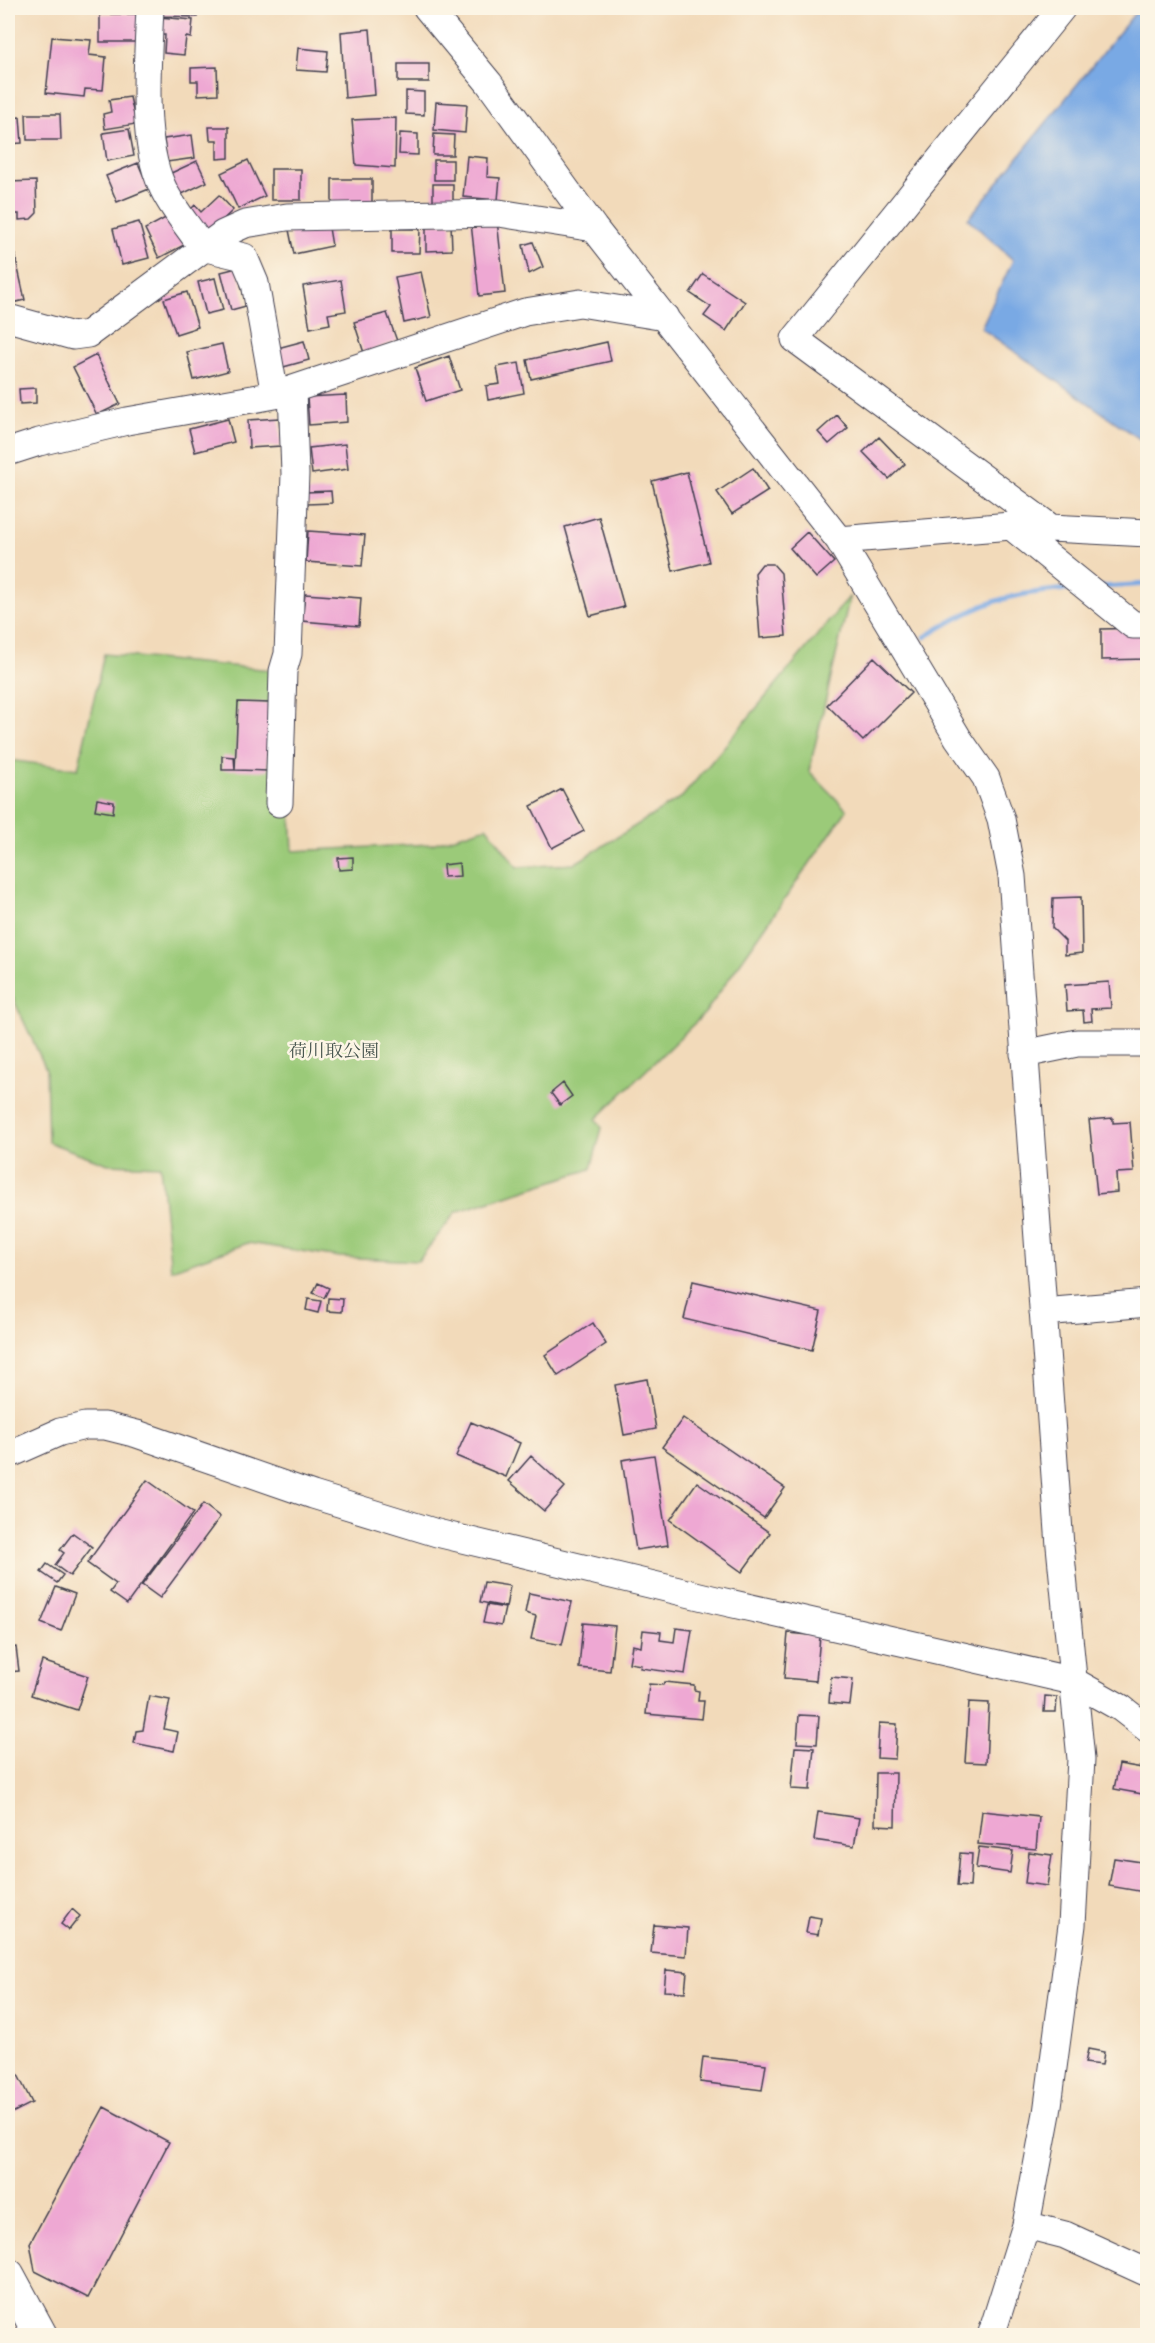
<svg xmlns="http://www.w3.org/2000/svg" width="1155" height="2343" font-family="'IM FELL Great Primer','Noto Serif JP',serif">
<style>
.green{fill:#9bca79;stroke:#5e765a;stroke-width:1.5}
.water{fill:#79a9e4;stroke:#4e6690;stroke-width:1.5}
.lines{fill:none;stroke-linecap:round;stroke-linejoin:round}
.stream{stroke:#79a9e4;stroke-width:5}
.building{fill:#eea8d3}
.minor-casing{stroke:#413e4e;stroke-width:29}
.major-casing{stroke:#413e4e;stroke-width:35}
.minor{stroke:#fff;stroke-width:27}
.major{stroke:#fff;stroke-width:33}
.labels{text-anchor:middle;stroke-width:5;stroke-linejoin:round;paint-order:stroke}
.park-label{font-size:18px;fill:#46544e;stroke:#fcf5e5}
</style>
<rect width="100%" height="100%" fill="#fcf5e5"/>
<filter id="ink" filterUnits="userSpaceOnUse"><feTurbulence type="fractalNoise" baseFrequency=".0167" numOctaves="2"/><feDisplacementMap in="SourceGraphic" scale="12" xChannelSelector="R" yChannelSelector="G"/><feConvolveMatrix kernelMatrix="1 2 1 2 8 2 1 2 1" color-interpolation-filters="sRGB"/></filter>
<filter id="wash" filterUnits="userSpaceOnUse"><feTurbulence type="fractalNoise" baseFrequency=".008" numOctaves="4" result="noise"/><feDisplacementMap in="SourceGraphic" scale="24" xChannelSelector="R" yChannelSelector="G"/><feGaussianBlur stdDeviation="1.35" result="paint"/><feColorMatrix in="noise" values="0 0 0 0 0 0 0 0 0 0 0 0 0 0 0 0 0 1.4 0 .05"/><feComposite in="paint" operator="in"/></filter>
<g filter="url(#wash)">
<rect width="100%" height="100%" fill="#f2daba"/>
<!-- green -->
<path class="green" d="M850,596L809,771L847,810L705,1013L596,1119L602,1128L591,1169L456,1212L418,1261L340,1257L248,1243L171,1270L160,1166L108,1164L48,1142L46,1069L11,994L8,993V760L78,769L104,654L283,671L293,851L432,844L487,827L517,867L574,864L682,797Z"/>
<!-- water -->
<path class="water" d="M1139,8H1148L1147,444L981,328L1013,260L968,219Z"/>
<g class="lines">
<!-- stream -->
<path class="stream" d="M1102,587L1148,584
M925,637C981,602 1007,593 1072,589"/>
</g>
<g id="blocks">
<!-- building -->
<path class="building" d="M163,8H197V17L163,16Z
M100,14H139L138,42H100Z
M158,17L193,20L191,38L186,37L184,55L164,53L165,35H156Z
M370,29L375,95L345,98L341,32Z
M52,37L91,40L89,55L106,57L103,90L85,89L84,97L46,93Z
M298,48L328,51L326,72L296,70Z
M398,64H429V82H398Z
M217,67L218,94L198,95V81H191V68Z
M406,91L424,92V115L406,114Z
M130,97L136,124L105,129L103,114L111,112L109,100Z
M436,102L467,104L465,133L434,130Z
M26,114H60L61,140H27Z
M20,117L22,143L8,144V118Z
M396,118L395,168L356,165L352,120Z
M209,127H229V158L217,159V140H210Z
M129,129L134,156L107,161L103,133Z
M400,133L418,134V155L399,154Z
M434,134L454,135L453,155H433Z
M192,135L195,158L167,162L164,139Z
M467,156L488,158L487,177L500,178L498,200L463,197Z
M248,160L265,196L238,209L221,173Z
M434,160H453V180H434Z
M197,161L207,182L176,197L167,175Z
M138,163L149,189L117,202L106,176Z
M271,169H301V200H271Z
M332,179H372V207H332Z
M36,181L37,213L31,219L19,220V214H8V182Z
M433,184H453V204L433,205Z
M219,195L233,210L207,235L186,214L195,205L201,212Z
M171,215L186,244L159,258L145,229Z
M497,220L505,293L479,296L471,223Z
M139,222L149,258L122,265L113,229Z
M328,222L332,246L294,254L289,230Z
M451,223L452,250L426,251V224Z
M392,229H420L419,253H392Z
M533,242L543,267L529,274L523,245Z
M15,255L25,300L8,304V256Z
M237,268L246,306L231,310L221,272Z
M421,272L431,317L404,323L395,277Z
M703,274L745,302L726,331L704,316L711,307L690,293Z
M215,278L223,310L206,314L198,282Z
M341,280L346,311L328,314L330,324L310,328L303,286Z
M187,292L198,327L176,334L164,299Z
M387,313L397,341L364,353L354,322Z
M304,341L309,360L276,369L270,350Z
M607,342L611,361L531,379L527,360Z
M222,344L228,371L194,380L187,352Z
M96,355L120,404L97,415L73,367Z
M449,356L460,390L426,401L415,368Z
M519,363L524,393L488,400L486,386L500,384L497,367Z
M36,388V403L20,404L19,389Z
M346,395L347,422L309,425L307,397Z
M837,415L848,428L829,444L818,432Z
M279,418L281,446L249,448L248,420Z
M228,419L234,442L195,452L189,429Z
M879,437L905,464L889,479L863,452Z
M345,444L348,469L312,474L309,448Z
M753,468L768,491L732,514L717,492Z
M687,472L709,562L673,571L652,481Z
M331,491L332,503L307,504L306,492Z
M599,517L624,607L590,616L565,527Z
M308,531L365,535L362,566L306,562Z
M807,532L834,562L816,578L790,548Z
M762,564H773L781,573L786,636L760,638L755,573Z
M305,594L361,598L359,626L302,621Z
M1147,628L1148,659L1101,660V629Z
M874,657L911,693L863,741L827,705Z
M238,702L270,703L268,771L235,770Z
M222,756L234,757L235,770H222Z
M562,789L584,831L552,848L531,806Z
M97,799L114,802L113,813L95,810Z
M353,857V869L339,870L338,858Z
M459,863L460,876L444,877L443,865Z
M1081,897L1082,953L1065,955V941L1052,928L1053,898Z
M1109,982L1111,1008L1091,1009L1092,1021L1084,1022L1083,1010L1067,1011L1065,985Z
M563,1083L572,1096L560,1105L551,1093Z
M1113,1118V1123L1130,1122L1134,1172L1116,1173L1117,1192L1097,1194L1089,1120Z
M693,1281L821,1311L812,1350L684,1319Z
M318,1283L329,1288L324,1298L313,1293Z
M328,1298L343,1299L342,1312L327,1311Z
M308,1299L321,1301L318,1313L306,1310Z
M593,1323L606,1344L558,1376L545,1355Z
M647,1379L656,1429L624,1435L615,1385Z
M683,1418L785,1488L764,1518L662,1447Z
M471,1422L520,1443L506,1477L456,1456Z
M654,1455L668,1545L636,1550L622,1460Z
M531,1456L565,1487L544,1511L509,1481Z
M147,1480L193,1513L127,1604L110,1592L116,1584L87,1563Z
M697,1482L770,1533L742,1572L670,1520Z
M203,1504L220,1517L160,1598L142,1585Z
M73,1533L92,1547L70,1576L55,1565L64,1553L60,1550Z
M47,1564L63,1575L57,1583L41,1572Z
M484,1582L510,1586L506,1607L480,1602Z
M56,1587L75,1594L61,1631L41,1623Z
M529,1593L572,1602L562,1645L531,1639L536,1616L525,1613Z
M487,1605L505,1608L501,1626L483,1623Z
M583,1623L615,1626L610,1671L579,1668Z
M676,1628L692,1630L685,1674L640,1668L641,1665L629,1663L632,1645L641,1647L643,1630L661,1632L660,1640L674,1642Z
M788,1633L820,1636L816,1681L784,1678Z
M16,1647L19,1671L8,1672V1648Z
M42,1661L88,1676L77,1710L31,1695Z
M831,1677L853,1679L850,1705L829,1703Z
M664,1682L694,1685V1690L699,1691L698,1701H704L702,1719L646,1714L649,1684L663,1685Z
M149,1696L170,1700L164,1729L178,1732L174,1751L134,1743L136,1731L143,1730Z
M1045,1696L1057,1697L1056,1712H1044Z
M969,1702L989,1703L986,1763L965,1762Z
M799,1715L819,1716L817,1744L797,1743Z
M879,1723L897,1724L895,1759L877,1758Z
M795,1747L814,1748L810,1790L791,1789Z
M1119,1764L1148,1769V1795L1114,1789Z
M876,1773H896L895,1826L875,1825Z
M982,1811L1039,1817L1036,1849L978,1844Z
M818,1812L859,1818L854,1846L814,1840Z
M979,1847L1013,1851L1010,1873L976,1868Z
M1029,1852L1052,1855L1047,1886L1025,1883Z
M960,1853L972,1854L970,1887L957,1886Z
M1114,1858L1148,1863L1144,1892L1109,1886Z
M72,1909L80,1916L69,1930L61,1924Z
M809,1916L821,1918L818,1935L806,1933Z
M654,1925L688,1928L686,1956L651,1953Z
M666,1970L687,1972L685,1992L664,1991Z
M1088,2049L1104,2052L1102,2065L1085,2063Z
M703,2057L766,2064L762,2090L700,2082Z
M15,2069L32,2103L8,2115V2073Z
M104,2107L169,2142L88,2298L35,2271L30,2243Z"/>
</g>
</g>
<g filter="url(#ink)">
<use href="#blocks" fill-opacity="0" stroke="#413e4e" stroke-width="1.5"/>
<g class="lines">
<!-- minor casing -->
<g class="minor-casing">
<path id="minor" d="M150,8C148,59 140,138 162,186C171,207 189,227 202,247L244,257L255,283L275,395
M427,8L489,83L594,228L839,540L958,738L986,778L1001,819L1012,876L1060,1546L1081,1759L1072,1925L1047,2113L1026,2225L991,2336
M8,318L73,336L88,334L223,234L245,224L287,217L499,213L594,228
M8,452L39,442L127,421L275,395L525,312L580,303L665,317
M1011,526L1133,625H1148
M1051,528L795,339L1062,8
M839,540L1011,526L1148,533
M279,803L283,671L288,654L295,474L292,390
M1024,1054L1077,1043H1148
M1043,1312L1148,1303
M8,1455L60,1432L85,1426H105L137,1434L313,1495L437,1533L716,1600L1073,1681L1121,1708L1148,1729
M1026,2225L1065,2235L1148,2273"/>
</g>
<!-- major casing -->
<g class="major-casing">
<path id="major" d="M8,2275L41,2336"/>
</g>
<!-- minor -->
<use href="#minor" class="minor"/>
<!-- major -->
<use href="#major" class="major"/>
</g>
</g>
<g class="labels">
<!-- park labels -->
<g class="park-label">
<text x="334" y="1057">荷川取公園</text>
</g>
</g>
<!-- margin -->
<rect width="1155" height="2343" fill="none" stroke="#fcf5e5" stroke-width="30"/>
</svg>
